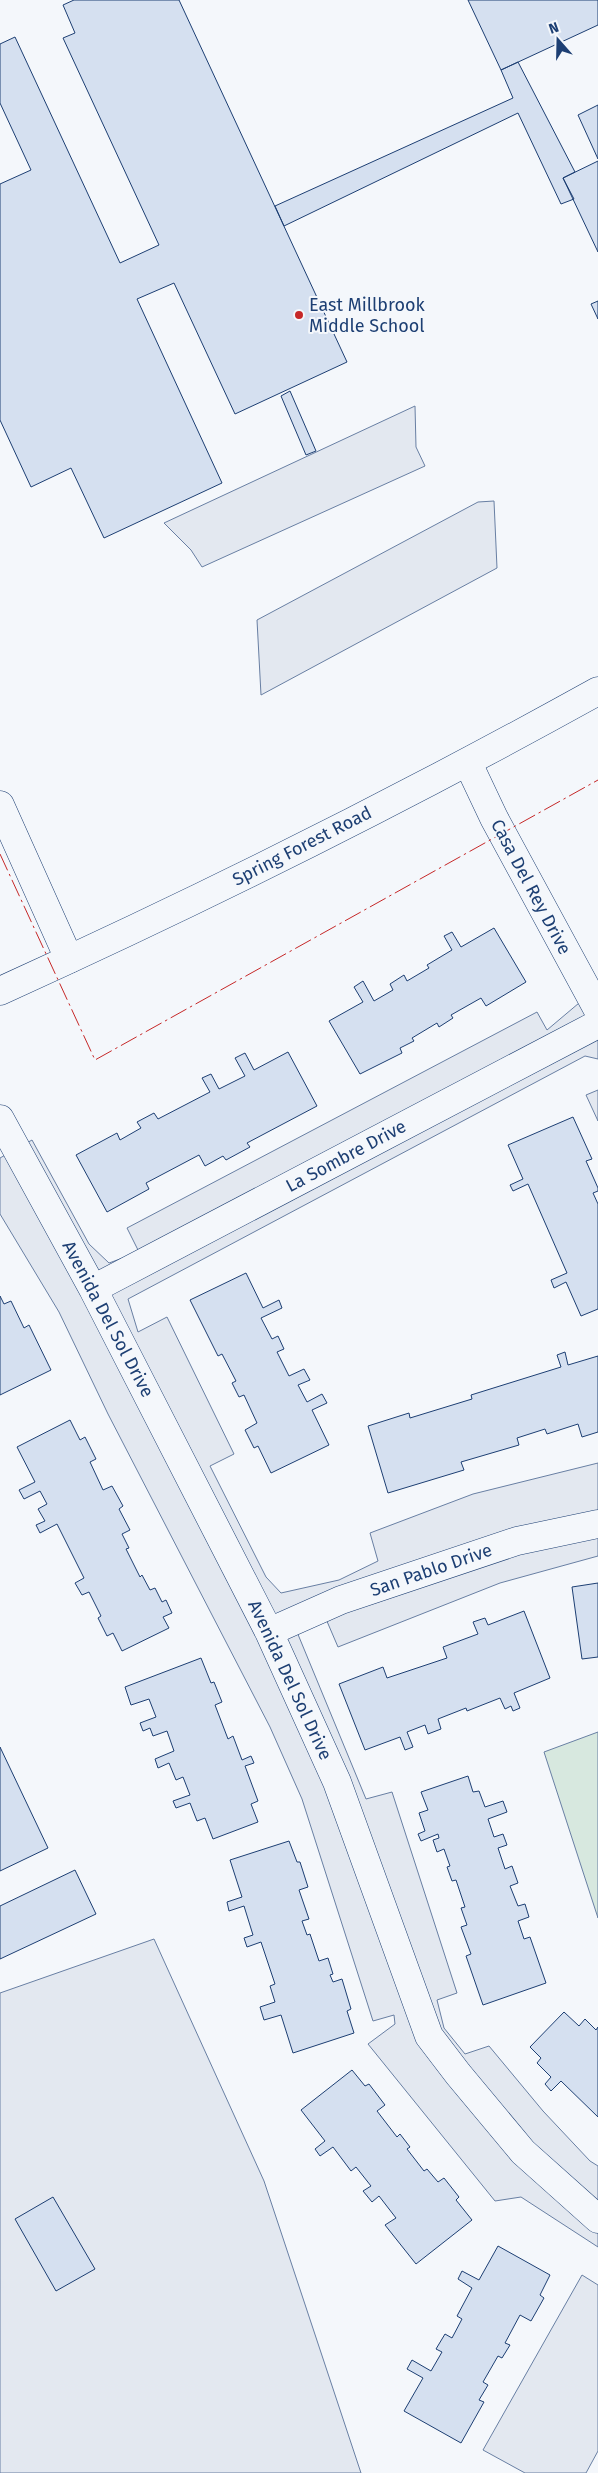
<svg xmlns="http://www.w3.org/2000/svg" width="598" height="2473" font-family="'Fira Sans',sans-serif">
<style>
.green{fill:#d7e8df;stroke:#687fa3}
.parking{fill:#e3e8f0;stroke:#687fa3}
.building{fill:#d5e0f0;stroke:#1d3f73}
.lines{fill:none;stroke-linecap:round;stroke-linejoin:round}
.minor-casing{stroke:#1d3f73;stroke-width:29}
.secondary-casing{stroke:#1d3f73;stroke-width:29}
.minor{stroke:#f4f7fb;stroke-width:28}
.secondary{stroke:#f4f7fb;stroke-width:28}
.power{stroke:#c62828;stroke-width:1;stroke-dasharray:18 4 2.5 4;stroke-linecap:butt}
.poi-dot{fill:#c62828;stroke:#f4f7fb;stroke-width:2}
.labels{text-anchor:middle;stroke-width:4;stroke-linejoin:round;paint-order:stroke}
.poi-label{font-size:18px;fill:#1d3f73;stroke:#f4f7fb;text-anchor:start}
.street-label{font-size:18px;fill:#1d3f73;stroke:#f4f7fb}
</style>
<rect width="100%" height="100%" fill="#f4f7fb"/>
<!-- green -->
<path class="green" d="M598,1732V1918L544,1752Z"/>
<!-- parking -->
<path class="parking" d="M415,406L416,447L425,466L202,567L191,550L164,523Z
M494,501L497,568L261,695L257,620L478,502Z
M598,987V1059L585,1056L128,1299L138,1332L167,1317L234,1454L210,1466L266,1577L281,1593L339,1580L378,1561L370,1533L473,1494L598,1463V1556L500,1583L338,1647L326,1619L297,1632L366,1799L392,1792L457,1993L437,2000L444,2028L465,2054L489,2046L543,2111L590,2161L598,2166V2247L521,2197L495,2201L368,2044L395,2024L394,2015L373,2021L302,1799L270,1727L108,1414L59,1312L0,1214V1158L32,1140L89,1244L109,1263L139,1252L127,1228L537,1012L547,1030Z
M598,1090V1121L586,1095Z
M154,1939L264,2181L361,2473H0V1993Z
M582,2275L598,2285V2451L586,2473H525L483,2450Z"/>
<!-- building -->
<path class="building" d="M74,0H179L347,362L235,414L174,283L137,299L222,483L104,538L71,468L31,487L0,420V184L31,170L0,103V44L15,37L120,263L159,245L63,38L75,33L63,5Z
M468,0H598V25L501,70Z
M518,62L575,172L563,178L574,199L561,204L518,113L284,226L275,206L513,98L501,70Z
M598,105V159L578,115Z
M598,161V252L563,178Z
M598,301V319L591,304Z
M290,391L316,451L306,455L281,396Z
M494,928L526,982L486,1006L481,998L451,1015L453,1018L439,1027L437,1023L412,1038L414,1041L400,1048L402,1053L360,1074L329,1021L363,1002L354,987L363,981L374,1001L393,990L390,984L404,975L407,981L429,968L427,965L452,950L444,936L452,932L461,947Z
M288,1052L317,1106L247,1143L250,1147L226,1160L223,1156L205,1166L199,1155L146,1183L149,1189L107,1212L76,1155L117,1133L120,1140L141,1128L137,1122L154,1113L158,1119L210,1092L202,1078L211,1074L219,1089L245,1076L235,1058L245,1053L254,1070Z
M573,1117L592,1159L586,1161L598,1188V1191L593,1193L598,1204V1309L581,1316L566,1282L554,1288L551,1280L567,1273L528,1184L513,1191L510,1185L523,1179L508,1145Z
M246,1273L263,1308L279,1300L282,1308L261,1318L272,1339L278,1336L284,1349L277,1352L289,1376L304,1369L310,1380L298,1385L307,1402L322,1394L327,1403L312,1410L329,1445L271,1473L258,1446L254,1448L245,1430L257,1423L244,1395L239,1397L232,1383L236,1381L222,1354L218,1356L190,1300Z
M0,1296L4,1304L11,1301L24,1328L29,1325L51,1370L0,1395Z
M565,1352L568,1365L598,1356V1432L582,1437L578,1424L547,1434L545,1429L517,1438L519,1445L461,1462L464,1470L388,1493L368,1426L409,1413L410,1418L472,1399L471,1395L561,1367L557,1355Z
M70,1420L80,1440L85,1437L96,1459L90,1462L103,1490L112,1486L123,1506L119,1509L130,1530L122,1534L129,1548L126,1549L140,1577L142,1575L150,1590L155,1588L162,1602L166,1600L172,1613L163,1617L169,1628L122,1651L113,1633L107,1636L98,1618L101,1616L89,1592L82,1595L75,1583L84,1578L57,1524L40,1533L36,1525L45,1521L38,1509L47,1504L40,1491L24,1499L19,1490L35,1482L17,1447Z
M598,1583V1657L582,1659L572,1587Z
M524,1611L550,1678L514,1693L520,1708L513,1711L511,1706L505,1709L500,1698L467,1711L466,1708L438,1719L441,1729L428,1734L425,1725L407,1732L413,1747L405,1750L400,1737L365,1750L339,1684L383,1667L387,1678L447,1658L443,1647L478,1634L473,1622L485,1618L488,1625Z
M201,1658L211,1683L214,1682L222,1702L215,1705L228,1739L233,1736L242,1760L251,1756L254,1763L245,1766L258,1801L251,1804L258,1822L213,1839L205,1818L197,1821L190,1803L176,1808L173,1801L190,1795L183,1777L176,1780L169,1763L158,1768L155,1759L174,1751L167,1731L153,1736L150,1728L143,1731L140,1723L156,1717L149,1699L131,1705L125,1687Z
M0,1747L48,1848L0,1871Z
M468,1776L473,1792L479,1791L485,1807L503,1801L507,1812L488,1819L494,1837L503,1834L507,1845L498,1848L505,1869L512,1866L518,1883L510,1886L518,1906L525,1904L529,1917L518,1921L524,1939L530,1937L546,1983L483,2005L466,1956L471,1954L461,1927L467,1925L461,1908L465,1907L456,1880L452,1881L447,1867L450,1866L444,1849L437,1852L433,1840L439,1838L438,1834L421,1841L418,1834L425,1831L419,1813L428,1810L421,1792Z
M289,1841L297,1862H300L308,1887L299,1890L309,1919L302,1921L307,1935L310,1934L319,1961L328,1958L333,1974L330,1975L333,1982L342,1979L351,2009L347,2011L354,2033L293,2053L281,2015L264,2020L260,2007L275,2002L270,1986L275,1984L261,1942L247,1947L244,1938L253,1935L244,1906L229,1911L227,1902L242,1897L230,1860Z
M75,1870L96,1914L0,1959V1906Z
M564,2012L579,2026L585,2019L596,2030L598,2027V2117L561,2081L551,2091L545,2084L551,2077L537,2063L541,2058L530,2047Z
M352,2070L365,2086L369,2084L385,2105L377,2111L397,2137L400,2134L410,2147L407,2149L424,2171L427,2169L438,2182L444,2178L459,2197L456,2200L472,2220L416,2264L385,2225L396,2218L379,2196L372,2202L363,2191L371,2186L356,2167L351,2171L333,2147L320,2156L315,2149L325,2141L301,2110Z
M53,2197L95,2269L56,2291L15,2219Z
M498,2246L550,2275L540,2295L544,2298L531,2321L520,2315L505,2343L510,2345L502,2358L498,2356L483,2382L488,2385L479,2400L484,2402L461,2443L404,2411L423,2378L407,2369L412,2360L431,2371L442,2352L436,2349L445,2334L452,2338L462,2319L457,2316L472,2288L458,2279L462,2271L479,2280Z"/>
<g class="lines">
<!-- minor casing -->
<g class="minor-casing">
<path id="minor" d="M468,763L494,818L598,1010
M0,805L69,959
M0,1119L93,1289L269,1632L337,1782L429,2036L458,2074L523,2152L598,2219
M93,1289L598,1024
M269,1632L341,1600L517,1541L598,1524"/>
</g>
<!-- secondary casing -->
<g class="secondary-casing">
<path id="secondary" d="M0,991C203,899 403,799 598,691"/>
</g>
<!-- minor -->
<use href="#minor" class="minor"/>
<!-- secondary -->
<use href="#secondary" class="secondary"/>
<!-- power -->
<path class="power" d="M0,854L95,1060L598,780"/>
</g>
<!-- markers -->
<circle class="poi-dot" cx="299" cy="315" r="5"/>
<g class="labels">
<!-- poi labels -->
<g class="poi-label">
<text x="309" y="311">East Millbrook<tspan x="309" dy="21">Middle School</tspan></text>
</g>
<!-- street labels -->
<g class="street-label">
<text transform="translate(302 846) rotate(-27)" y="6">Spring Forest Road</text>
<text transform="translate(531 887) rotate(62)" y="6">Casa Del Rey Drive</text>
<text transform="translate(346 1156) rotate(-28)" y="6">La Sombre Drive</text>
<text transform="translate(108 1319) rotate(62)" y="6">Avenida Del Sol Drive</text>
<text transform="translate(431 1570) rotate(-19)" y="6">San Pablo Drive</text>
<text transform="translate(290 1680) rotate(65)" y="6">Avenida Del Sol Drive</text>
</g>
</g>
<!-- north arrow -->
<g transform="translate(558 40) rotate(340)" stroke="#f4f7fb" stroke-width="4" paint-order="stroke">
<path d="M0-4L9 19L0 12L-9 19Z" fill="#1d3f73"/>
<text y="-8" font-size="14" font-weight="bold" text-anchor="middle" fill="#1d3f73">N</text>
</g>
</svg>
